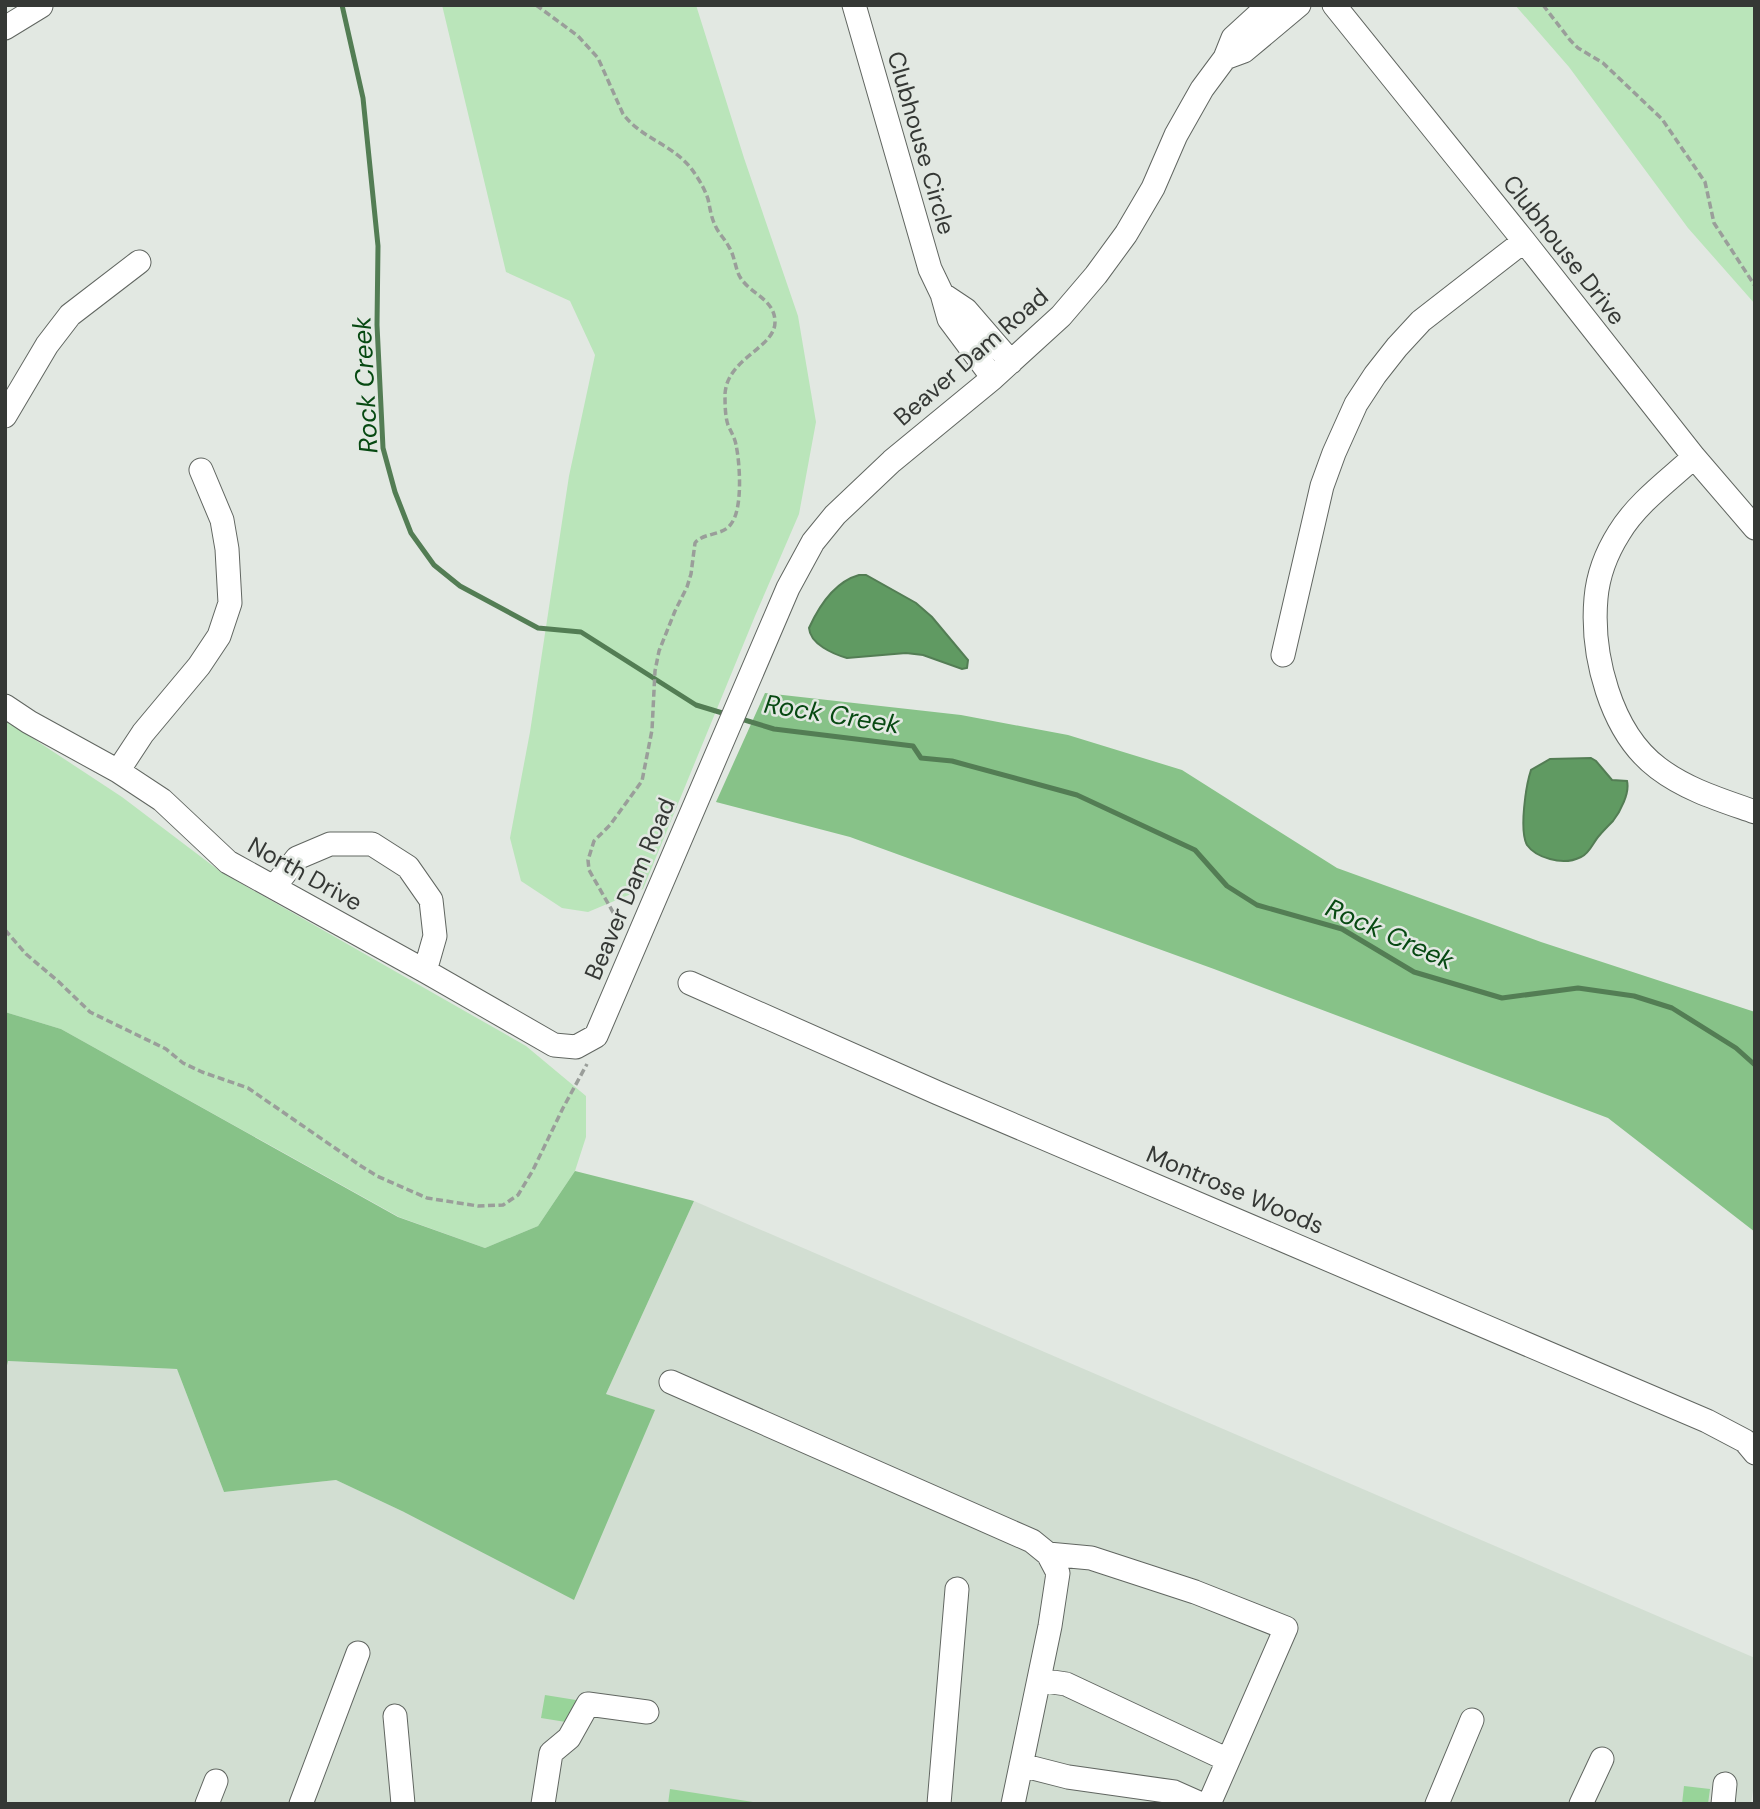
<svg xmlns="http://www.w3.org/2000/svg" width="1760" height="1809" font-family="'DM Sans',sans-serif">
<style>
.built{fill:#d2ded2}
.green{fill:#bae5ba}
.forest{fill:#87c288}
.water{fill:#609a62;stroke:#537d54;stroke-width:2}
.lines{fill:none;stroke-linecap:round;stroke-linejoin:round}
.stream{stroke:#537d54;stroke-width:5}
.building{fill:#98d499}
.minor-casing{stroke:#616661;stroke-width:25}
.path{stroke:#9a9e9a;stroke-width:3.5;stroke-dasharray:7 3.5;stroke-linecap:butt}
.minor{stroke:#fff;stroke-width:23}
.labels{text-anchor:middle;stroke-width:5;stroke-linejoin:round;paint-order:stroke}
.street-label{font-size:24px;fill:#353835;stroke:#e2e8e2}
.water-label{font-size:26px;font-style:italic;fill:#074912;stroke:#e2e8e2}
</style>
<rect width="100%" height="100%" fill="#e2e8e2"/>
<!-- built -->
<path class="built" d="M694,1201L1755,1658V1777L1751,1804H5V1374L7,1361L177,1369L224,1492L336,1480L404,1512L654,1410L606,1394Z"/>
<!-- green -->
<path class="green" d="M442,5H696L744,158L798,316L816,422L799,514L755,616L643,889L588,912L562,908L521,881L510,838L530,732L569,476L595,355L570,301L506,272Z
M1515,5H1755V304L1688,228L1569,67Z
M5,720L122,797L221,872L526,1046L586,1096V1137L575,1171L538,1226L485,1248L399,1217L61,1029L5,1012Z"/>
<!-- forest -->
<path class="forest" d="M765,693L961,715L1068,735L1182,770L1337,868L1541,942L1755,1012V1232L1608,1118L1214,969L850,837L716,802Z
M5,1012L61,1029L398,1217L485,1248L538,1226L575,1171L694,1201L606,1394L655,1410L574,1600L404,1512L336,1480L224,1492L177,1369L8,1361L5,1374Z"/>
<!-- water -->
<path class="water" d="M859,575H866L916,603L932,617L968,660L967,668L962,669L923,655L906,653L847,658C833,654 810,644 809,628C819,606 834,582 859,575Z
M1591,758L1596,761L1612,780L1627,781C1630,793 1620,812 1613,821C1608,826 1603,831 1598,837C1593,843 1589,854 1581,857C1571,862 1560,862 1550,859C1542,857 1532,852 1527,845C1519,830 1526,785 1531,770L1550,759Z"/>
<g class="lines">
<!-- stream -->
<path class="stream" d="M342,5L363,98L378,246L377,325L383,448L395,492L411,533L434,565L460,586L538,628L581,632L696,705L729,715
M738,718L774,729L913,746L921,758L952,761L1077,795L1195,850L1227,886L1257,905L1342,929L1414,972L1502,998L1578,988L1634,996L1672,1008L1736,1048L1755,1065"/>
</g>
<!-- building -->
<path class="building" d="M545,1695L576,1700L572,1723L541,1718Z
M1684,1786L1710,1789L1708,1804H1682Z
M670,1789L753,1802V1804H668Z"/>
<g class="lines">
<!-- minor casing -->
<g class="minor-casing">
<path id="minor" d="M854,5L930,269L942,294L949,319L993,378
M1269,5L1233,38L1225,58L1244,51L1299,5
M1334,5L1524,241L1694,457L1755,528
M5,28L41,6
M942,294L966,310L1011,362
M5,416L47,345L70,315L139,262
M1694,457C1669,480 1637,503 1619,533C1607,552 1598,575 1596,598C1591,654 1610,732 1658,768C1687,790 1721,800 1755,812
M1283,655L1322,486L1334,453L1356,404L1375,375L1397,347L1421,321L1524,241
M5,706L29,722L118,771L162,800L228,862L425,971L554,1045L576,1047L596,1036L788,588L813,542L835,515L892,461L993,378L1061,316L1096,275L1126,234L1153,188L1176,135L1202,89L1225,58
M118,771L143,733L199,666L219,636L230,603L227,549L222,520L201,470
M274,887L297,858L330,844H372L408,867L431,900L435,936L425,971
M690,983L938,1093L1707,1421L1745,1441L1755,1453
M671,1382L1032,1541L1048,1554L1058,1573L1050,1626L1013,1804
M1048,1554L1091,1558L1195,1592L1286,1628L1209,1804
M1039,1680L1066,1684L1228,1760
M395,1716L403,1804
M1021,1765L1068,1777L1174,1792L1201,1804
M207,1804L216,1781
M301,1804L358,1653
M543,1804L551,1753L569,1738L588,1704L647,1712
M939,1804L957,1589
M1437,1804L1472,1720
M1581,1804L1602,1759
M1723,1804L1725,1784"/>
</g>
<!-- path -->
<path class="path" d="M536,5L578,36L598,58L623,114C641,138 671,144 690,167C697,176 704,187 708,199C710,208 711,217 715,225C718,233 725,239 729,247C735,257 735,268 740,277C750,294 775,299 775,322C775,348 727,358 725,394C725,404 725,416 728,425C731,432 735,438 736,445C740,463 743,509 731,524C723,536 704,532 695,543L691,574L687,587L675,611L659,651L655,671L652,730L642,781L610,825L594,841L588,860L589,870L622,928
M1543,5L1570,40L1578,48L1603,63L1662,119L1705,182L1714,223L1755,286
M5,930L26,954L59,982L90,1012L166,1049L183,1063L202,1072L248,1088L361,1166L377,1176L427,1198L478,1206L503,1205L518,1195L533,1170L563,1108L587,1064"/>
<!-- minor -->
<use href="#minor" class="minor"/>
</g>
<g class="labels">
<!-- street labels -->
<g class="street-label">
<text transform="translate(921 143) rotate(74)" y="8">Clubhouse Circle</text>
<text transform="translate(1564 250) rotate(52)" y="8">Clubhouse Drive</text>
<text transform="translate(971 357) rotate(-41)" y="8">Beaver Dam Road</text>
<text transform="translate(305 874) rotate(29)" y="8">North Drive</text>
<text transform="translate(630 889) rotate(-67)" y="8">Beaver Dam Road</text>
<text transform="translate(1235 1190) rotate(23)" y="8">Montrose Woods</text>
</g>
<!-- water labels -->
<g class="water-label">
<text transform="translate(365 385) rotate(-93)" y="9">Rock Creek</text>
<text transform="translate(832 714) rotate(9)" y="9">Rock Creek</text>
<text transform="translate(1390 934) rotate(24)" y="9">Rock Creek</text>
</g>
</g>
<!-- border -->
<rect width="1760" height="1809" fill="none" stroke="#353835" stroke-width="14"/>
</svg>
